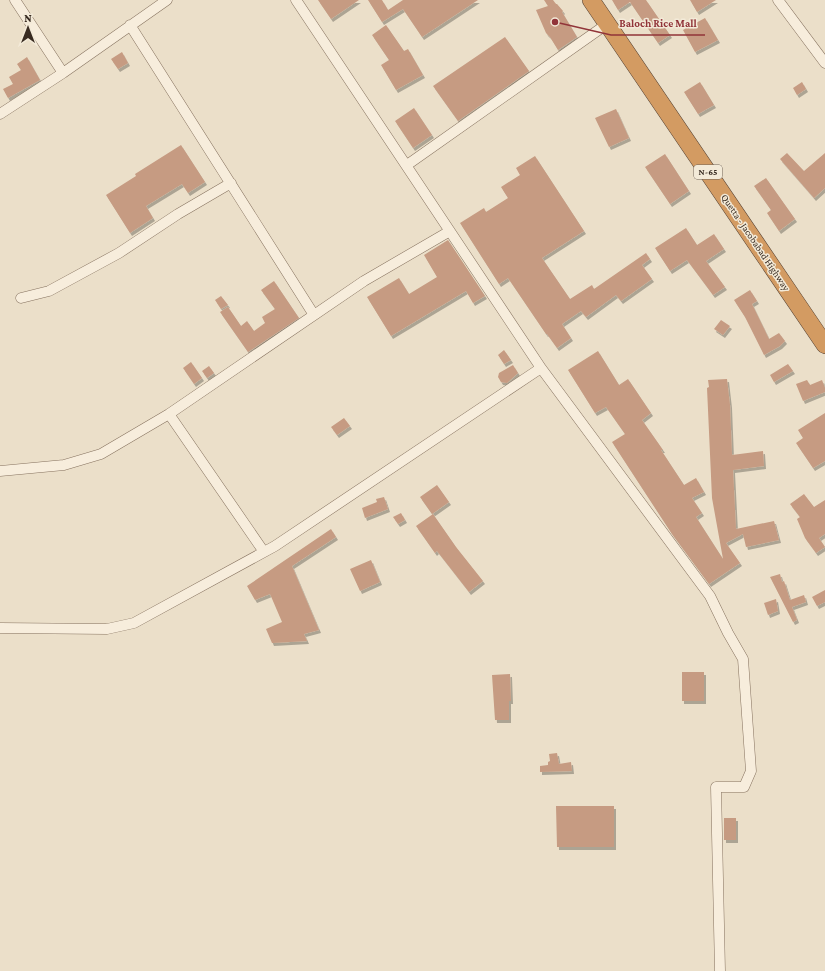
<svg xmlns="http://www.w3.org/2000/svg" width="825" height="971" font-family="'Crimson Pro',serif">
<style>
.building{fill:#c69b82;filter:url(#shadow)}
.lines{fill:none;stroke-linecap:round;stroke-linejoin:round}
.street-casing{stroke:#86725f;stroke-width:11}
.highway-casing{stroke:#554133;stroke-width:18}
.street{stroke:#f7eddc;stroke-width:10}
.highway{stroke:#d39b62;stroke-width:17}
.labels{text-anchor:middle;stroke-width:3;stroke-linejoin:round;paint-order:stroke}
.shield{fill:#f3ead8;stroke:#706458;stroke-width:1}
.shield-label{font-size:9px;font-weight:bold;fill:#382b21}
.street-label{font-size:10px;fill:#382b21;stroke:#f3ead8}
.leader{fill:none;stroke:#913439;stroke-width:1.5}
.callout-dot{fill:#913439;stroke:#f3ead8;stroke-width:1.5}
.callout-label{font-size:11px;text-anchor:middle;font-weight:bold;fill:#913439;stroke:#f3ead8;stroke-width:3;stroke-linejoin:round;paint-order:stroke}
</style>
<defs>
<filter id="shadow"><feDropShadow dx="2" dy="3" stdDeviation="0" flood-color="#0004"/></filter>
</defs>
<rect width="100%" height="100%" fill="#ebdfc9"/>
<!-- building -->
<path class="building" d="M318,0H359L331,19Z
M368,0H382L388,10L403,0H478L422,37L403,9L382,22Z
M544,0H553L556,4H557L563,11L562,12L577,37L558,50L550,37L546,33L536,10L548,6Z
M612,0H646L670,35L658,43L630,2L618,10Z
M690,0H716L697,12Z
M705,18L718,40L695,52L683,30Z
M386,25L404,51L408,49L423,75L396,90L381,65L389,60L372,35Z
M505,37L529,71L458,121L433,86Z
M122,52L128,63L118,69L111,59Z
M27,57L40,80L8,98L3,89L13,84L9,77L21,70L17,64Z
M700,82L714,105L698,114L684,92Z
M802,82L806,89L797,95L793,88Z
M414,108L432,135L413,148L395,121Z
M616,109L629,138L609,147L595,118Z
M181,145L205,182L188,193L182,184L146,206L153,218L130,233L106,195L136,176L135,174Z
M787,153L804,171L825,153V188L814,198L780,159Z
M665,154L689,191L670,204L645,167Z
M535,156L584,231L542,258L570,299L592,285L594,289L646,253L650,259L642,265L652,279L621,301L616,295L586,317L581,311L562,324L571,338L557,348L547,334H546L508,278L499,284L460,223L484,208L486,212L508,198L501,187L520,175L516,168Z
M766,178L795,219L779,231L767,213L771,210L754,186Z
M686,228L697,245L714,234L724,249L706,261L725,287L713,295L687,260L670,271L655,248Z
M448,240L485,296L473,303L466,291L391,336L367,297L399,278L409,294L437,277L424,255Z
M274,281L299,318L248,352L220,312L228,307L241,326L247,321L254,331L265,323L262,317L275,309L261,290Z
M750,290L757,301L752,304L769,339L779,333L785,341L780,346L764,355L745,317L734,300Z
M221,296L228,305L221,309L215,300Z
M721,320L730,326L723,335L714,329Z
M504,350L511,360L504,364L498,355Z
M598,351L619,385L628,379L651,413L642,420L663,450H661L684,485L696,478L704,492L692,498L702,513L696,517L723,559L712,498L707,388L709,387L708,380L727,379L730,405L732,455L763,451L764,466L733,470L736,529L774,521L779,540L746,547L743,534L726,543L740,563L709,584L672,534L612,442L625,434L606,407L595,413L568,370Z
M191,362L202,378L194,384L183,368Z
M788,364L793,371L774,382L770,375Z
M513,365L518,373L507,383L501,382L498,377L499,373Z
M209,366L214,373L207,378L202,371Z
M807,380L810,385L822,380L825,388V392L803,401L796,384Z
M825,413V461L813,468L796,443L803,438L798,430Z
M344,418L350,426L337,435L331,427Z
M437,485L449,502L432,514L420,497Z
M804,494L814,507L825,500V534L819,538L825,547L816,553L805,538L797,519L800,517L790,504Z
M384,497L388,509L365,518L362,508L377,502L376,499Z
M401,513L405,520L398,524L393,517Z
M433,514L456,547L483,581L469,592L437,551L435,553L416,526Z
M331,529L336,537L292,566L319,630L304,634L307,641L272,643L266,629L282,622L270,594L255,600L247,586Z
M371,560L380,582L360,591L350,569Z
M780,574L782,582L784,581L790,600L804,595L806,602L792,607L797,620L793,622L770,577Z
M825,590V602L817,606L812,597Z
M776,599L778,611L768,615L764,603Z
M682,672H704V701H682Z
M510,674L511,701H509V720H495L492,675Z
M557,753L559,764L571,762L572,771L540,772V766L548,765V762L550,761L549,754Z
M556,806H614V847H557Z
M724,818H736V840H724Z"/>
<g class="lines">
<!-- street casing -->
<g class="street-casing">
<path id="street" d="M15,0L63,73
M296,0L541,368
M778,0L825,63
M130,25L314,315
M0,114L63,73L167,0
M407,165L607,24
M21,298L49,291L119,253L178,214L231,183
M169,414L364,281L450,231
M0,471L64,465L101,454L169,414L264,552
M0,628L107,629L134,623L275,546L541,368L710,596L728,633L743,659L751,771L744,787H716L720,971"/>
</g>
<!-- highway casing -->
<g class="highway-casing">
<path id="highway" d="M591,0L825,345"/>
</g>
<!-- street -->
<use href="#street" class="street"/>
<!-- highway -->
<use href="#highway" class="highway"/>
</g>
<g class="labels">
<!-- shield labels -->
<rect class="shield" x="694" y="165" width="28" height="14" rx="3"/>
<g class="shield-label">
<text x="708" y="175">N-65</text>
</g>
<!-- street labels -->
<g class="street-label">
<text transform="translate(756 242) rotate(56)" y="4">Quetta - Jacobabad Highway</text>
</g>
</g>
<!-- callouts -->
<path class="leader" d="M555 22L611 35H705"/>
<circle class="callout-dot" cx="555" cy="22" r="4"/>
<g class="callout-label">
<text x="658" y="27">Baloch Rice Mall</text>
</g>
<!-- north arrow -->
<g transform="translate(28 28)" stroke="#f3ead8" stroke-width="3" paint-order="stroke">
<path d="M0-3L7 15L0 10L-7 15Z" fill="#382b21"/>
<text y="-6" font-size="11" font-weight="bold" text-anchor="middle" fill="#382b21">N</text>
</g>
</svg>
